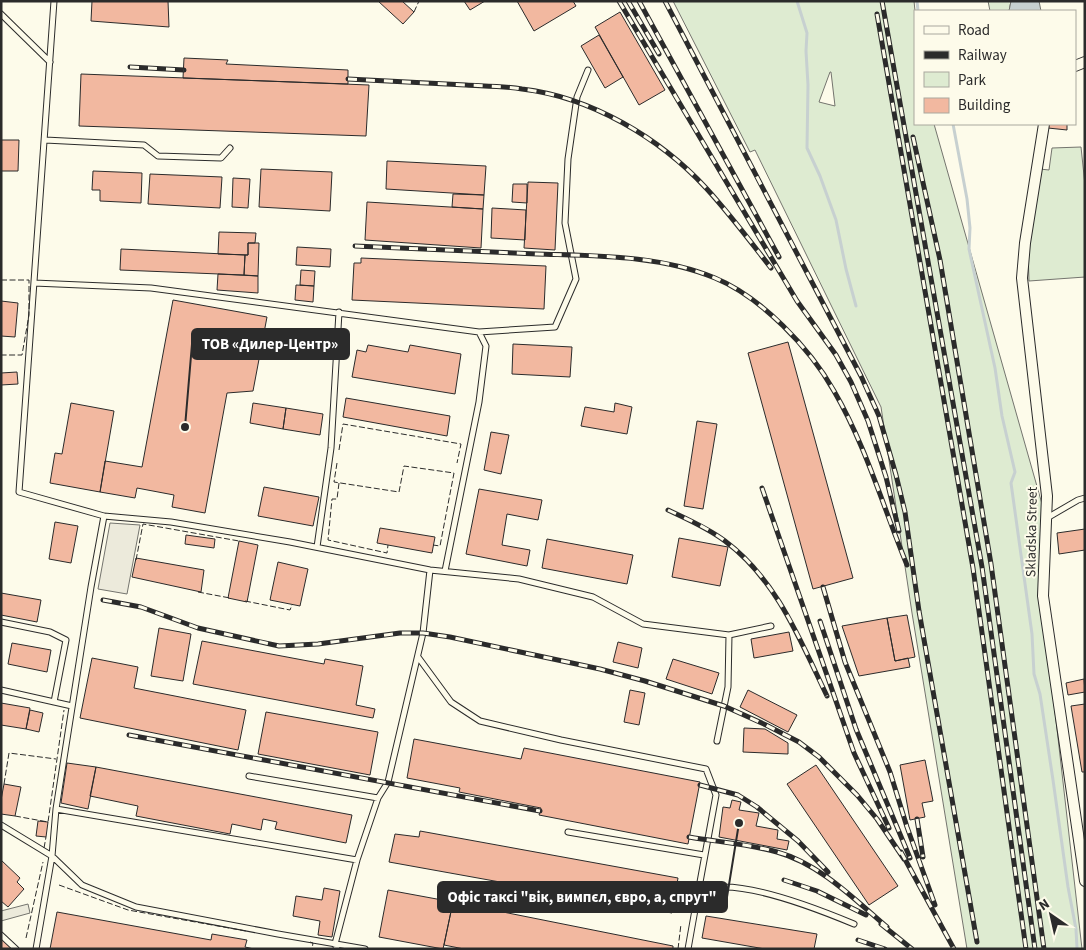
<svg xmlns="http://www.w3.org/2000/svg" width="1086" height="950" font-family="'Source Sans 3',sans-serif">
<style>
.green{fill:#deebd1;stroke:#74746e;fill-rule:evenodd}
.parking{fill:#eceadb;stroke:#74746e}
.water{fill:#c7d0d0;stroke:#74746e}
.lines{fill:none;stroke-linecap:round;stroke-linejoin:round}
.stream{stroke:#c7d0d0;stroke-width:3}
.building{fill:#f2b8a0;stroke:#2b2b2b}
.lane-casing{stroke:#2b2b2b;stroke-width:7}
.street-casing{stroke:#2b2b2b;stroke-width:12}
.lane{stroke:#fdfbea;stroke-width:5}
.street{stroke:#fdfbea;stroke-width:10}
.rail-casing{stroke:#2b2b2b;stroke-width:5}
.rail{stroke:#fdfbea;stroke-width:3;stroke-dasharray:9;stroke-linecap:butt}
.fence{stroke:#2b2b2b;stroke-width:1;stroke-dasharray:6 2.5;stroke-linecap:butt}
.labels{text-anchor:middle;stroke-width:4;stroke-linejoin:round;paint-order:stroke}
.street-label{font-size:14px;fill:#2b2b2b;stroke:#fdfbea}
.leader{fill:none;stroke:#2b2b2b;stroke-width:2}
.callout-dot{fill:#2b2b2b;stroke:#fdfbea;stroke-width:2}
.callout{fill:#2b2b2b;stroke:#2b2b2b;stroke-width:2}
.callout-label{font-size:15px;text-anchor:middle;font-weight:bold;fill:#fff}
</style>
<rect width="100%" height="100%" fill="#fdfbea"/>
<!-- green -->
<path class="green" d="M673,1H914L915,11V124H934L1046,518L1042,597L1082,949H967L912,613L881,407L755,150L750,152ZM830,72H831L835,106L819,102Z
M988,1H1011L1009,11H990Z
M1081,147L1085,185V277L1029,281L1028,250L1040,169L1049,170L1052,148Z"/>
<!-- parking -->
<path class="parking" d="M110,523L140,525L127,594L98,589Z
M28,904L30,913L1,921V911Z"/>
<!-- water -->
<path class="water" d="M1011,1H1039L1041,11H1009Z"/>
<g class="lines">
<!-- stream -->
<path class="stream" d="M797,1L807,33L806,51L808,85L807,148L820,176L836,220L846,269L856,306
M917,1L918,11
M953,124L967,199L970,228L969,249L995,368L1002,416L1015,472L1011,483L1032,634L1034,674L1040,694L1053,780L1068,887L1076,929L1077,948"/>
</g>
<!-- building -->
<path class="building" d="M92,1H168L169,27L91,21Z
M378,1H402L414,12L403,24Z
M464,1H485L470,10Z
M517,1H573L576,6L534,31Z
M620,12L665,90L639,105L595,27Z
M599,35L623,77L605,88L581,46Z
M184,58L228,60L226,64L348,70V84L183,78Z
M81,74L369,85L366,136L79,126Z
M1049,124H1067V130L1048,128Z
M1,140H19L18,171H1Z
M387,161L486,166L484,195L386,189Z
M261,169L332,172L330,211L259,207Z
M93,171L142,173L141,203L100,201V190H92Z
M150,174L222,177L220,208L148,204Z
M233,178L250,179L248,208L232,207Z
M528,182L558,183L555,250L524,248Z
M513,184H527V203L512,202Z
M453,194L484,195L483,209L452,207Z
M367,202L483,209L481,248L365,240Z
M492,208L526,210L525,240L491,238Z
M219,232L256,233L255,243H248V255L218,254Z
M248,243H259L258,276L244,275L245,255H248Z
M297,247L331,249L330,267L296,265Z
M121,249L245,255L244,275L120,270Z
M361,258L546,266L544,309L352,300L354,263H361Z
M301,270L315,271L314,286L300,285Z
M218,274L258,276V293L217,290Z
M296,285L314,286L313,302L295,300Z
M173,300L267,317L253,391L227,393L205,513L172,507L174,495L137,488L135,498L100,492L105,461L142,467Z
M1,301L18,303L15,337L1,336Z
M788,342L853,578L813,589L748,353Z
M513,344L572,347L570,377L512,374Z
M368,345L408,352L410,345L461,354L455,394L352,377L357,350L366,352Z
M17,372L18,384L1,385V373Z
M346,398L450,416L447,436L343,417Z
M71,403L114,411L100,492L50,483L55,453L62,454Z
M253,403L286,408L283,429L250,423Z
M615,403L632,407L627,434L581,426L585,407L614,412Z
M286,408L323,414L320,435L283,429Z
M697,421L717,424L703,509L684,506Z
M491,432L509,435L501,474L484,470Z
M264,487L319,497L313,526L258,516Z
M479,489L542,500L538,520L507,514L502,545L530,550L527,566L466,554Z
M55,522L78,526L71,563L49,559Z
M380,528L435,537L432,553L377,543Z
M1085,529V550L1059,554L1057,533Z
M186,535L215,539L214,548L185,544Z
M679,538L728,547L720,586L672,577Z
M547,539L633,555L627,584L542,568Z
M239,541L258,545L247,602L228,598Z
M136,558L204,570L201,592L132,577Z
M278,562L308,569L300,606L270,600Z
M1,593L41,600L37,622L1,615Z
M907,615L915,657L895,661L887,618Z
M887,618L895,661L908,658L910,667L859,676L842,626Z
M159,628L191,634L183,681L151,676Z
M789,632L793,651L754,658L751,639Z
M202,641L324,664L325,659L363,666L356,705L375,709L373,718L193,684Z
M618,642L642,648L638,668L613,662Z
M12,643L51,650L47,672L8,664Z
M92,658L138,667L134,688L246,710L238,750L80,718Z
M673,659L719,673L712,694L666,679Z
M1084,679L1085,692L1068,695L1066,683Z
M630,690L645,693L639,725L624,722Z
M748,690L797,715L788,732L740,707Z
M1,703L30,708L26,729L1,725Z
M1085,704V772H1082L1071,706Z
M30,710L43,713L39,732L26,729Z
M266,712L378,732L370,775L258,754Z
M744,728L765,729L788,743V754L743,752Z
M414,739L521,759L524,748L700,782L688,844L539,815L541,808L459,792L460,788L407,778Z
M925,760L933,801L922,803L925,817L910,820L900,765Z
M67,763L96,767L88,809L61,803Z
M816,765L898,886L869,905L787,784Z
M96,767L352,815L346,843L275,829L277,822L263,819L261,830L232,824L230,834L136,816L138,806L90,796Z
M4,784L21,787L15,816L1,814V800Z
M732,800L741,802L739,810L759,813L756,826L778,830L777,839L789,841L787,850L719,837L723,807L730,808Z
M38,821L48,822L46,837L36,836Z
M420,831L678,878L672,913L389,862L395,834L419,837Z
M1,860L20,878L17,882L24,889L8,907L1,901Z
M324,888L340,891L332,937L318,935L320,921L293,916L296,896L322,900Z
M388,890L453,902L443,949L379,937Z
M453,902L673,946V949H464L444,945Z
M57,912L211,940L212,934L247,940L245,947L254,949H50Z
M706,916L817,934L814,949H765L702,938Z
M1,937L13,947L12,949H1Z"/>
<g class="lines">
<!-- lane casing -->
<g class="lane-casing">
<path id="lane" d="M54,1L19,492L104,516
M1,14L50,62
M45,140L144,145L158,156L221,158L230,148
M34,283L151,288L479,332L486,346L479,402L445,571
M479,332L555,327L576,279L565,223L568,159L577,97L588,70
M1047,518L1078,500L1085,498
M317,547L331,448L339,312
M1,622L50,632L66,640L54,702
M418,657L451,702L480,721L561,740L706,769L716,795L698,893
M1,690L72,706
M717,741L728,687L729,635
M249,776L378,798
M56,809L357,860
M1,825L52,856L82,885L136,907L278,934L365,949
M568,832L704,855
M1,935L16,949
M36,949L52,856L56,809L91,587L104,516L171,522L290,542L430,570L519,579L593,597L643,624L729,635L771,626
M337,949L335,944L357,860L378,798L388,782L423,633L430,570
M688,949L698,893C706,891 716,886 724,887C762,887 818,909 854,924"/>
</g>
<!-- street casing -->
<g class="street-casing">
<path id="street" d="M1075,66L1085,62
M1044,124L1025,243L1022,278L1047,496L1043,596L1085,881"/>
</g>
<!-- lane -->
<use href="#lane" class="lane"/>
<!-- street -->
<use href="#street" class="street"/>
<!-- rail casing -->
<g class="rail-casing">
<path id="rail" d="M619,1L797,301L836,355L851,382L868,421L886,477L899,531
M628,1L659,54
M639,1L779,257
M665,1L861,376L879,416L896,475L905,512L919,611L977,942
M882,1L982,567L1035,949
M877,14L973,568L1026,949
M130,67L184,70
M348,79C387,81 426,83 466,85C484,86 504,86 522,89C591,97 660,138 706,188C729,213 750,241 771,268
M913,137L940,260L991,564L1044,949
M355,246C416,249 476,251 537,254C596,256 660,255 715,278C761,297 810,348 834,391C866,446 883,507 907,565
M762,488L854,753L889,828
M668,510C687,519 708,528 725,541C777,580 800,640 827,696
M823,587L845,662L890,772L907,827L935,905
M103,600L141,607L198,628L279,646L318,644L400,633H423L450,637L600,669L645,681L724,706L766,725L799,742L819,757L857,795L877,819L904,859
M820,621L856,729L910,858
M129,735L540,811
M700,785L738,795L757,807L798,841L828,872
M917,819L923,857
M689,837C718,842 749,844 777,852C820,864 854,899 887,927
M901,852L954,949
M784,880L817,891L866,915
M881,924L912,949
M858,940L885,949"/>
</g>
<!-- rail -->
<use href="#rail" class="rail"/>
<!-- fence -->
<path class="fence" d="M414,12L419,1
M1,280H29V315L22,355H1
M339,450L343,424L461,444L457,463
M337,463L334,482L399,492L404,466L454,473L440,546L433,545
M339,483L337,499H332L328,540L387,553L388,545
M136,560L143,524L239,541
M198,592L230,598
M245,601L290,610L292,605
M4,784L9,753L56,759
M15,816L48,822L64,710
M44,848L46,837
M59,885L128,910L246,931
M26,938L43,862
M310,942L313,943L312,949
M678,949L681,924"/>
</g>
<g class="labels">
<!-- street labels -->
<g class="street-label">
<text transform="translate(1031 532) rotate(-89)" y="5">Skladska Street</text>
</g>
</g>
<!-- callouts -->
<path class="leader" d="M185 427L192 344M739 823L727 897"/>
<g class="callout-dot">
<circle cx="185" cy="427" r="5"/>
<circle cx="739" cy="823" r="5"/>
</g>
<g class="callout">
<rect x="192" y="329" width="157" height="30" rx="5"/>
<rect x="438" y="882" width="289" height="30" rx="5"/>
</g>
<g class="callout-label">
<text x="270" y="349">ТОВ «Дилер-Центр»</text>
<text x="582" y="902">Офіс таксі "вік, вимпєл, євро, а, спрут"</text>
</g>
<!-- border -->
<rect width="1086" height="950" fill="none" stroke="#2b2b2b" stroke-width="5"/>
<!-- legend -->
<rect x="914" y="10" width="162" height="115" fill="#fdfbea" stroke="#a9a89e"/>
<rect x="924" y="26" width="25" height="8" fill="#fdfbea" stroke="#a9a89e"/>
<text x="958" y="35" font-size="15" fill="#2b2b2b">Road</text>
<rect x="924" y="51" width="25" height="8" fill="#2b2b2b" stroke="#a9a89e"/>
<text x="958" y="60" font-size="15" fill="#2b2b2b">Railway</text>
<rect x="924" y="72" width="25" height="15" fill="#deebd1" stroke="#a9a89e"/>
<text x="958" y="85" font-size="15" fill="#2b2b2b">Park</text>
<rect x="924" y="98" width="25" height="15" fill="#f2b8a0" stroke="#a9a89e"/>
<text x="958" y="110" font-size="15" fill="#2b2b2b">Building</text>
<!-- north arrow -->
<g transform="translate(1051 915) rotate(326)" stroke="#fdfbea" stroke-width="4" paint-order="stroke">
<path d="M0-4L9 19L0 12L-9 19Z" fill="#2b2b2b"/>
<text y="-8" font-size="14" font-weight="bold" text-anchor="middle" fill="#2b2b2b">N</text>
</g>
</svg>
